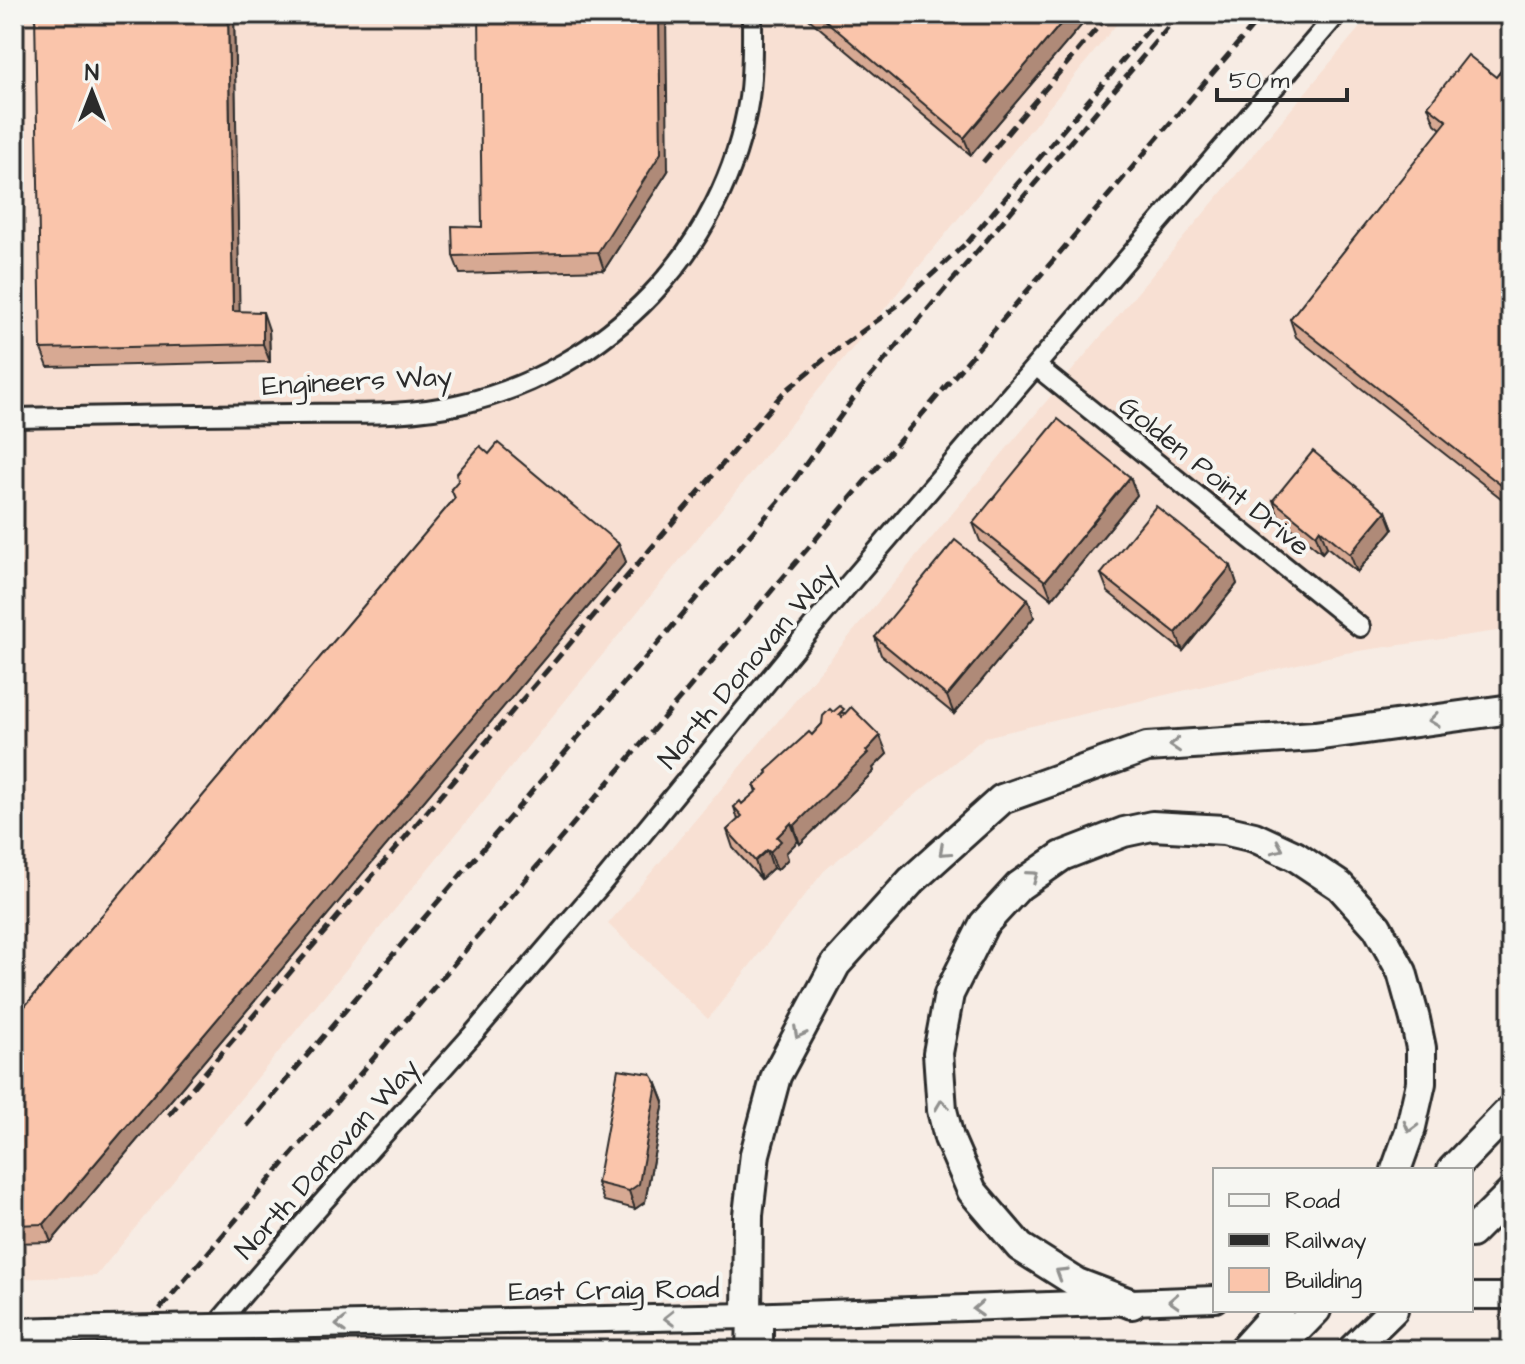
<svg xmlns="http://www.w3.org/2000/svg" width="1525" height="1364" font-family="'Architects Daughter',sans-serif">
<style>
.built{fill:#f8e0d3}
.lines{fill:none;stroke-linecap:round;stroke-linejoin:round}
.minor-casing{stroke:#2b2b2b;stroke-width:24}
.major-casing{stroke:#2b2b2b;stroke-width:30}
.highway-casing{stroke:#2b2b2b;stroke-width:34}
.minor{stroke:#f6f6f2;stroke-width:18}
.major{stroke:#f6f6f2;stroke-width:24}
.highway{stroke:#f6f6f2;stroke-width:28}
.rail{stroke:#2b2b2b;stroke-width:5;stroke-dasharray:12 6;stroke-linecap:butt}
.major-bridge-casing{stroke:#2b2b2b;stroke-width:30;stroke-linecap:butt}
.major-bridge{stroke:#f6f6f2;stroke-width:24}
.wall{fill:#d7a993;stroke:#2b2b2b;stroke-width:2}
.shaded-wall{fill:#af8a78;stroke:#2b2b2b;stroke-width:2}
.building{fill:#fac5ab;stroke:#2b2b2b;stroke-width:2}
.oneway{stroke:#90908e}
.labels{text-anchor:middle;stroke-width:8;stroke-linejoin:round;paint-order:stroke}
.street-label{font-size:28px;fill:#2b2b2b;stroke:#f6f6f2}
</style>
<rect width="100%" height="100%" fill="#f7ece4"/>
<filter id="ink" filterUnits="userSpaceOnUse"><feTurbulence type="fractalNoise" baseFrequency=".0125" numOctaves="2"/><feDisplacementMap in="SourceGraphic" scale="16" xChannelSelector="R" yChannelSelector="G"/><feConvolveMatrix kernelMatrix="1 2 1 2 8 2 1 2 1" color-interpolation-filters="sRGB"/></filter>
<g filter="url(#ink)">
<!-- built -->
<path class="built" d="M14,14H1125L96,1276L14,1279Z
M1371,14H1511V629L1345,653L985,737L824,871L708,1019L608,924Z"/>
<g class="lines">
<!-- minor casing -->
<g class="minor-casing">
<path id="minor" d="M1036,366L1360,627
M14,418C107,416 199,415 292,414C347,413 406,417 460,404C607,371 726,248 749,98C753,70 752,42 752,14
M763,1316V1350
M195,1350L305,1222L474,1033L599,887L813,626L1337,14
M746,1350L747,1316"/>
</g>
<!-- major casing -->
<g class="major-casing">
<path id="major" d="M1471,1296H1511
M267,1326L747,1316L1215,1299
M14,1331L51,1330"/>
</g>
<!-- highway casing -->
<g class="highway-casing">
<path id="highway" d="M1452,1170L1511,1109
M1471,1233L1511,1193
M1132,1304L1077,1283L1020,1247L972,1191L949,1138L942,1110L938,1053L949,994L984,924L1019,886L1062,856L1124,832L1152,826L1224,830L1254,837L1295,856L1340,886L1377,927L1402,972L1415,1019L1421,1048V1083L1410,1131L1396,1170
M747,1316L748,1215L755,1154L776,1076L836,964L911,881L1002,799L1147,747L1315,736L1511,709
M1243,1350L1279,1310
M1277,1350L1316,1310
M1352,1350L1393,1310"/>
</g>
<!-- minor -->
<use href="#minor" class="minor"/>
<!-- major -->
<use href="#major" class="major"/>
<!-- highway -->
<use href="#highway" class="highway"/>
<!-- rail -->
<path class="rail" d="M983,162L1109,14
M967,243L1162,14
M169,1115L783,393L826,358L901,303L974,236
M247,1126L779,501L861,388L1179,14
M125,1350L1263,14"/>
<!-- major-bridge casing -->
<g class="major-bridge-casing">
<path id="major-bridge" d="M51,1330L267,1326"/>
</g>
<!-- major-bridge -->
<use href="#major-bridge" class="major-bridge"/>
</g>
<!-- wall -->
<path class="wall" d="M234,14L239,311L269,330L270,362L48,367L41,349Z
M803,14H1091L971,155Z
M1511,58V506L1296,337L1290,319L1441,129L1435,124L1428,106L1496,77Z
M668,171L604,270L460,274L453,256L482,227Z
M489,454L619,544L626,562L51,1242L14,1243V1019L455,498L451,489Z
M1130,477L1137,495L1052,599L980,541L973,523Z
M1273,500L1386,511L1393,529L1357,572L1327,547L1322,553L1279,518Z
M1231,566L1237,584L1183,651L1108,592L1101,574Z
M1028,599L1034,617L954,714L881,655L875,637Z
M833,712L845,713L887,754L873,768L874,771L800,844L798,841L786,853L788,859L777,870L773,868L761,879L733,848L727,830L738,820L734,807L742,804L756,792L754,786L767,774L766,771L812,735Z
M657,1084L664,1102L645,1202L635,1209L604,1201L597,1183Z"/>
<!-- shaded-wall -->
<path class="shaded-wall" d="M228,14H234L240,329L233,311Z
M659,14H666L668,171L604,270L598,252Z
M1069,14H1091L971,155L964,138Z
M263,312L269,330L270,362L263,344Z
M1130,477L1137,495L1052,599L1045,581Z
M1386,511L1393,529L1357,572L1350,554Z
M1320,529L1327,547L1322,553L1316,535Z
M619,544L626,562L51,1242L44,1224Z
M1231,566L1237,584L1183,651L1176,633Z
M1028,599L1034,617L954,714L947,696Z
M880,736L887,754L873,768L874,771L800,844L794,826Z
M791,823L798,841L786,853L788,859L777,870L770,852L777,837Z
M767,850L773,868L761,879L755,861Z
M657,1084L664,1102L645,1202L635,1209L629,1191Z"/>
<!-- building -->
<path class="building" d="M35,14H228L233,311L263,312V344L41,349Z
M479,14H659L661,153L598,252L453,256L452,226L482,227Z
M818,14H1069L964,138Z
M1468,55L1496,77L1511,58V493L1290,319L1447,121L1428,106Z
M1058,419L1130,477L1045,581L973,523Z
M498,443L619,544L44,1224L14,1225V1019L455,498L451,489L458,481L457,473L480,446L489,454Z
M1313,451L1386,511L1350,554L1320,529L1316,535L1273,500Z
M1156,506L1231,566L1176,633L1101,574Z
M955,540L1028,599L947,696L875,637Z
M1511,547V557L1506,553Z
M840,706L844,709L839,714L842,717L851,707L880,736L866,751L868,753L794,826L791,823L777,837L781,841L770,852L767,850L755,861L727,830L742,816L734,807L740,801L742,804L758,790L754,786L768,773L766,771L809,732L812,735L822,724L823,716L830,709L833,712Z
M618,1069L651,1074L657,1084L639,1184L629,1191L597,1183Z"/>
<!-- one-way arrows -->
<defs><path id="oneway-chevron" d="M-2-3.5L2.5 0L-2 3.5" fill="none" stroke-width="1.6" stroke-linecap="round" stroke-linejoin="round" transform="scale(2)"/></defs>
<g class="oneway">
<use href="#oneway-chevron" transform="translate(1434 720) rotate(172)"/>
<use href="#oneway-chevron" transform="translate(1175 745) rotate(176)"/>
<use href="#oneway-chevron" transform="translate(1278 848) rotate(24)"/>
<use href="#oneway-chevron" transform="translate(944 851) rotate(138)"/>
<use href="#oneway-chevron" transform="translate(1033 876) rotate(-36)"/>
<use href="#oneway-chevron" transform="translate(799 1033) rotate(118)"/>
<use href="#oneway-chevron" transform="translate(942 1105) rotate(-97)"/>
<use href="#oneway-chevron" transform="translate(1410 1127) rotate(105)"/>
<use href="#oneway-chevron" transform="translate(1061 1273) rotate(-148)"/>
<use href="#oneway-chevron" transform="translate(1174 1301) rotate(177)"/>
<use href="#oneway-chevron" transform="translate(978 1309) rotate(178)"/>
<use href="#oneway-chevron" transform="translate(669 1318) rotate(179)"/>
<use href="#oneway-chevron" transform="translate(341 1325) rotate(179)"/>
</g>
</g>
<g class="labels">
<!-- street labels -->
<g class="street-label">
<text transform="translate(357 380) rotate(-3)" y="10">Engineers Way</text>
<text transform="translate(1215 475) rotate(39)" y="10">Golden Point Drive</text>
<text transform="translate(746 665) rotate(-50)" y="10">North Donovan Way</text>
<text transform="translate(326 1158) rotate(-48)" y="10">North Donovan Way</text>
<text transform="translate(614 1289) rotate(-1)" y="10">East Craig Road</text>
</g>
</g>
<!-- margin -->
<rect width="1525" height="1364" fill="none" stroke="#f6f6f2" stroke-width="48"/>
<rect x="24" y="24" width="1477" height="1316" fill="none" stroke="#2b2b2b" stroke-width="3" filter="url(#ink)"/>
<!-- legend -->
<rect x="1213" y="1168" width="260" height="144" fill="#f6f6f2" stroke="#a5a5a2" stroke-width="2"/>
<rect x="1229" y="1194" width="40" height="12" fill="#f6f6f2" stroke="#a5a5a2" stroke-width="2"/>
<text x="1285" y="1208" font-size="24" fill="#2b2b2b">Road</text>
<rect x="1229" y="1234" width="40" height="12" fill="#2b2b2b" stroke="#a5a5a2" stroke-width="2"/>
<text x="1285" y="1248" font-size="24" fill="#2b2b2b">Railway</text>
<rect x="1229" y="1268" width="40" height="24" fill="#fac5ab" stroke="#a5a5a2" stroke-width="2"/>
<text x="1285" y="1288" font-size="24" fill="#2b2b2b">Building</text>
<!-- north arrow -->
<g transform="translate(92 92)" stroke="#f6f6f2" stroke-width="6" paint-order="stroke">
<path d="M0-6L14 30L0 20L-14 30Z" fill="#2b2b2b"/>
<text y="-12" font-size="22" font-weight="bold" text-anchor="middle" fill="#2b2b2b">N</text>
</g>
<!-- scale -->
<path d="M1217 88v12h130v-12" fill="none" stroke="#2b2b2b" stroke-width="4"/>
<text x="1229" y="88" font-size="24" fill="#2b2b2b" stroke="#f6f6f2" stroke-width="6" paint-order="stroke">50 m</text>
</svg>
